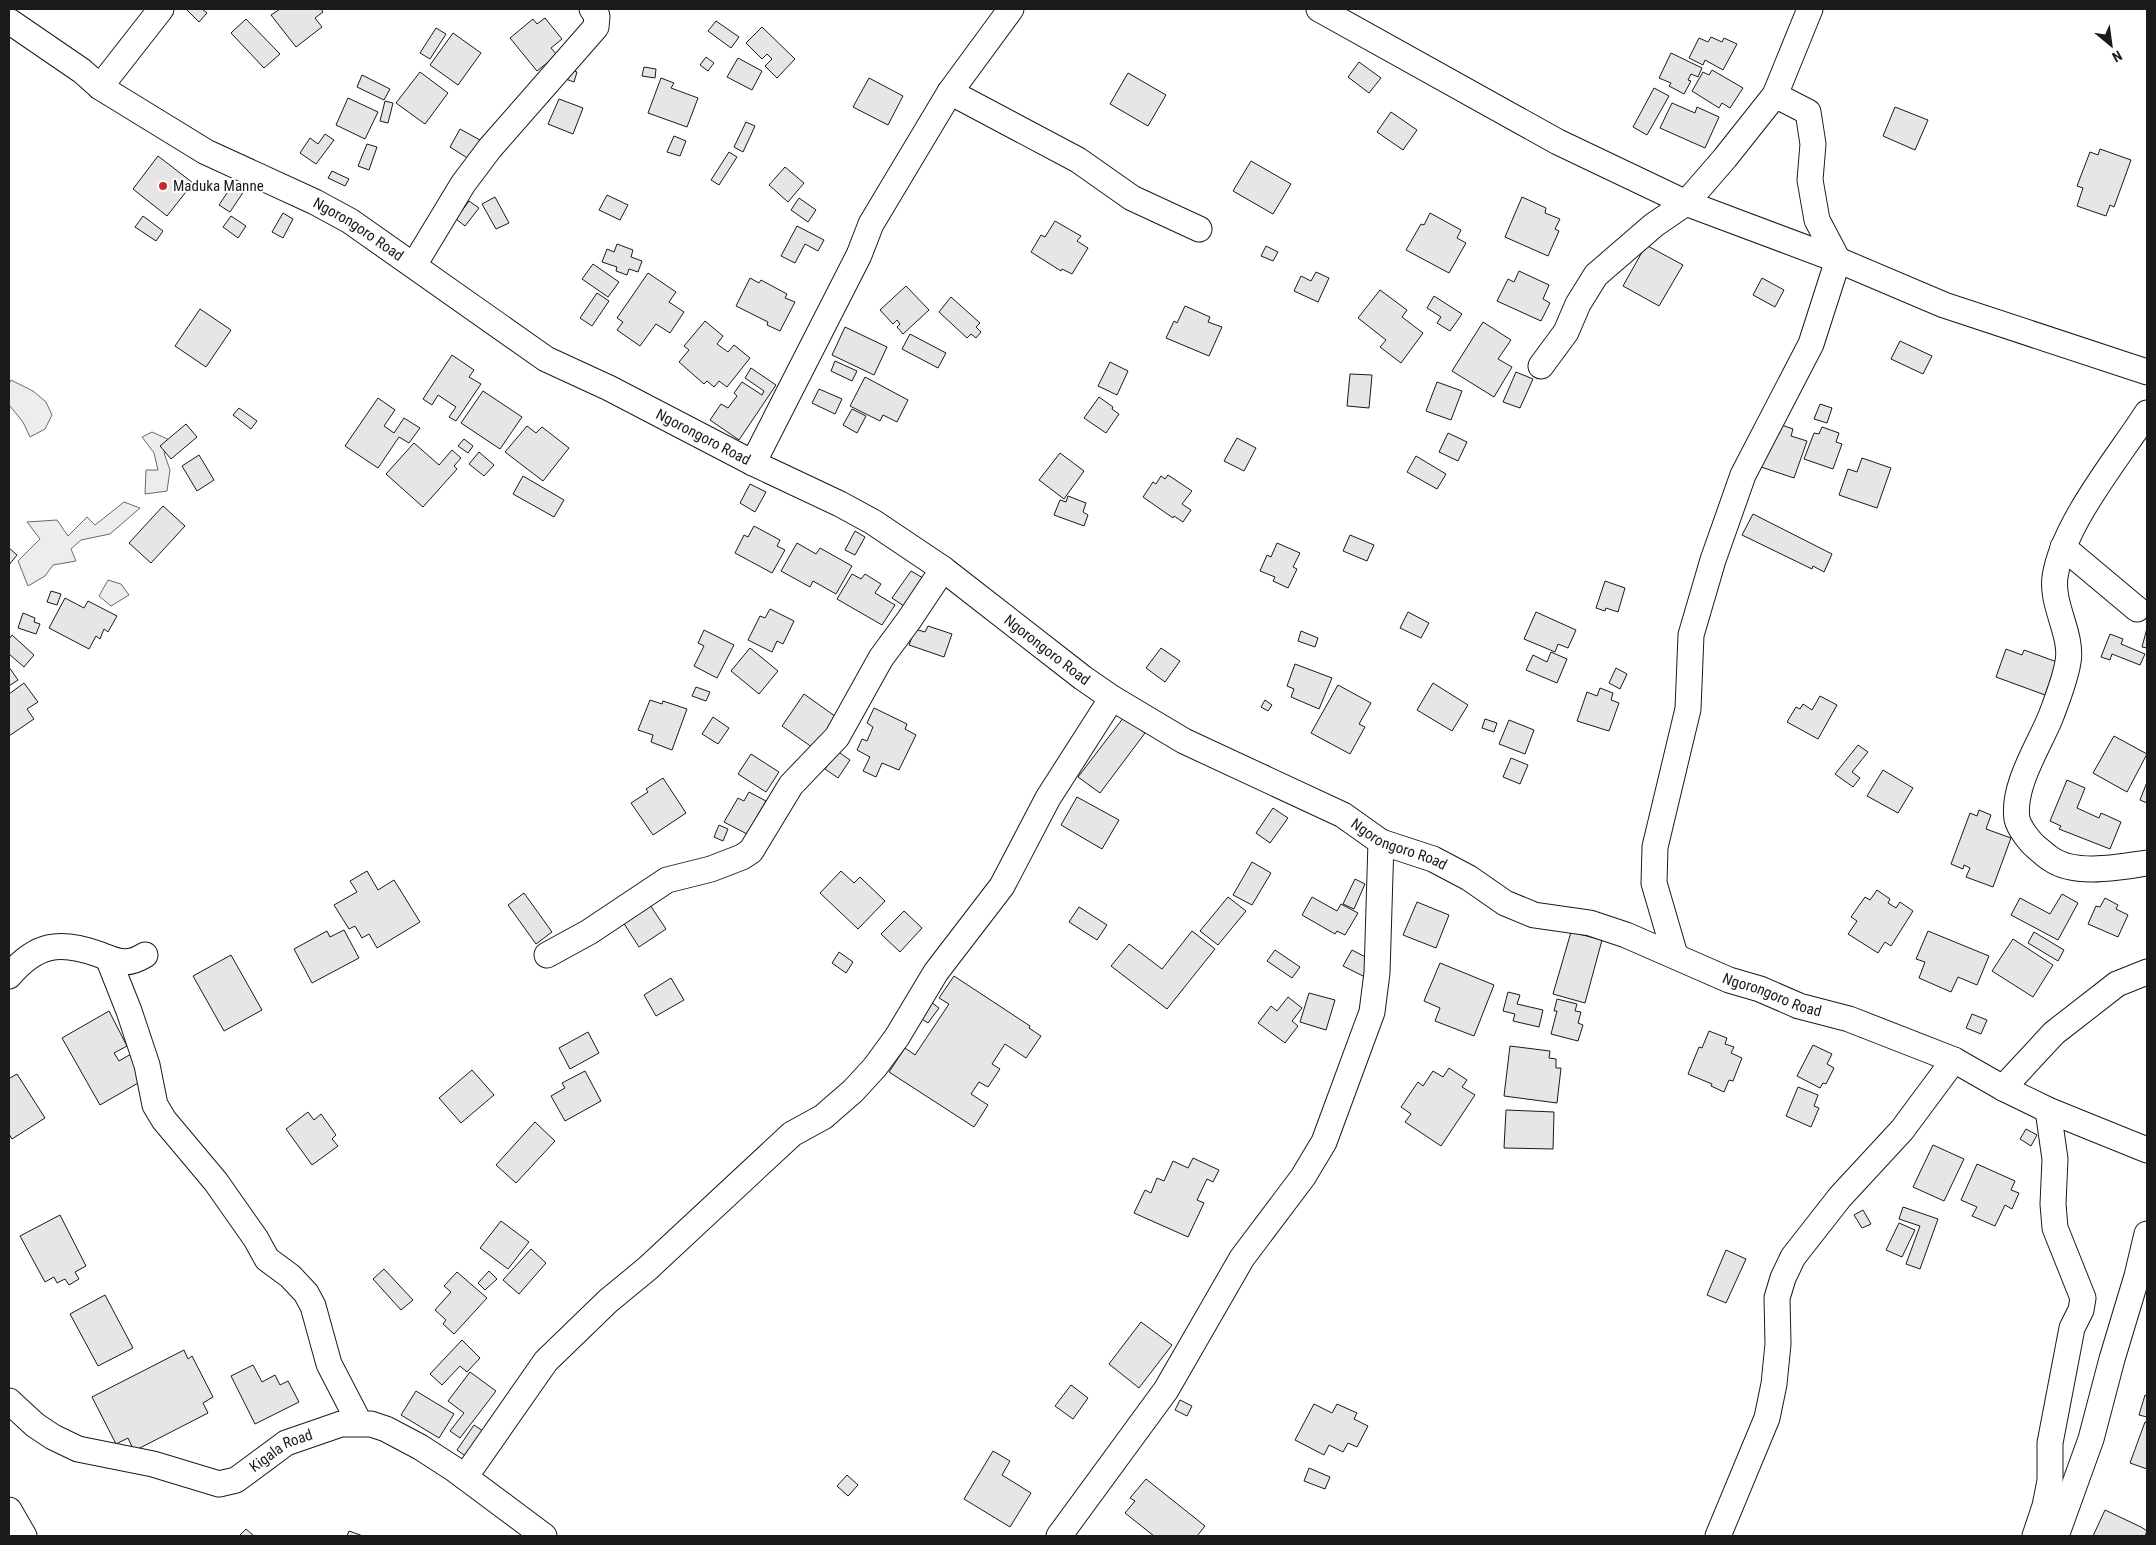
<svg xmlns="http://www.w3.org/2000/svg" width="2156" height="1545" font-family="'Roboto Condensed',sans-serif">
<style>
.built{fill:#ededed;stroke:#6a6a6a}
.building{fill:#e6e6e6;stroke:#1a1a1a}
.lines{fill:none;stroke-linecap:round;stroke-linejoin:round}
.minor-casing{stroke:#1a1a1a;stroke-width:27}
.minor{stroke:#fff;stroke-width:25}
.poi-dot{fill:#c62828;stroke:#fff;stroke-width:2}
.labels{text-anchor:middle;stroke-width:4;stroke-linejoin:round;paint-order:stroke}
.poi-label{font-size:15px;fill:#1a1a1a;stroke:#fff;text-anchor:start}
.street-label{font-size:15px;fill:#1a1a1a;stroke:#fff}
</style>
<rect width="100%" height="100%" fill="#fff"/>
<!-- built -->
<path class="built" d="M11,380L33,391L46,402L52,415L45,429L30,437L23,422L9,405V384Z
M152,432L172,441L164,453L170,470L167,491L145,494L146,470H158L154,453L142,437Z
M124,502L140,508L110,534L81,540L71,549L76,561L53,565L45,576L28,586L18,561L40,539L27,522L57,520L68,536L87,517L95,525Z
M108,580L121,584L129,595L111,606L99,596Z"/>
<!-- building -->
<path class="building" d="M188,9H202L207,13L199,22L187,10Z
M280,9H321L323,12L315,18L322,27L296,47L271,15Z
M545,18L562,39L551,48L557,55L537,71L510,38L533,19L537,24Z
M246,19L280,54L264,68L231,33Z
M716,21L739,37L731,48L708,31Z
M762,27L795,59L777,78L765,66L772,59L767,54L762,59L746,43Z
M436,28L446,34L430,59L420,53Z
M453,33L481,53L458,85L430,65Z
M1711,37L1722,42L1724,38L1737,44L1723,70L1705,60L1703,65L1689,58L1699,38L1708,42Z
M1671,53L1702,68L1698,77L1691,74L1688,80L1691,81L1684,94L1669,86L1671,83L1659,78Z
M706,57L714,63L708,71L700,65Z
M738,58L762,71L752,90L727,77Z
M1359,62L1381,78L1369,93L1348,77Z
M644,67L656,69L655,78L642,76Z
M567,68L577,72L574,82L563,78Z
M1712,70L1743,88L1730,108L1722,103L1719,108L1692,91L1703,72L1709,75Z
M420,72L448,93L425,124L396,103Z
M1128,73L1166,95L1148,126L1110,104Z
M362,75L390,89L384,100L357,87Z
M661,78L674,83L671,88L698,98L687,127L648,113Z
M869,78L903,96L888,125L853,107Z
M1654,88L1669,96L1647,135L1633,127Z
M348,98L378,112L365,139L336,125Z
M559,99L583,108L573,134L548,124Z
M385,101L393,103L388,123L380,121Z
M1672,103L1695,113L1697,107L1719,117L1705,148L1660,128Z
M1895,107L1928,120L1915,150L1883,136Z
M1391,112L1417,130L1403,150L1377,132Z
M746,122L755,126L743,152L734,147Z
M460,129L480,140L469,159L450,147Z
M325,134L334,140L316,164L300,153L310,138L318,144Z
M674,136L686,141L680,156L667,152Z
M367,144L377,147L369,170L358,166Z
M2100,149L2131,160L2114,207L2110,205L2106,216L2077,206L2083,188L2077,186L2090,152L2098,155Z
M729,152L737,157L719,185L711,180Z
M158,156L193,183L167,216L133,189Z
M1251,161L1291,184L1273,214L1233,191Z
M785,167L804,183L788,202L769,185Z
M332,171L349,179L345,186L328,178Z
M233,184L244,191L230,212L219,205Z
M607,195L628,205L620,220L599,210Z
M495,197L509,223L496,229L482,204Z
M1522,197L1546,208L1545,213L1560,219L1555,229L1559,231L1548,256L1505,237Z
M799,198L816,210L808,222L791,210Z
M469,201L479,208L465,226L456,219Z
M283,213L293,219L283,238L272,232Z
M1430,213L1461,230L1457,238L1466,243L1449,273L1406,250L1421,224L1424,225Z
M143,216L163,231L156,241L135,227Z
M231,216L246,226L238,238L223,227Z
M1055,221L1081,236L1077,241L1088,248L1072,274L1062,269L1061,271L1031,252L1041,235L1045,237Z
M797,226L824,240L818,251L805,244L795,263L781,256Z
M617,244L633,250L631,257L642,261L638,272L629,269L627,275L616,271L617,267L602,262L607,249L614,252Z
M1646,245L1683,265L1659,306L1623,286Z
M1266,246L1278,252L1273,261L1261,256Z
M593,264L619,282L608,297L582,279Z
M1519,271L1549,285L1543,299L1550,303L1541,321L1497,301L1508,279L1514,282Z
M1316,272L1329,278L1318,302L1294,291L1301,276L1311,281Z
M648,273L676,292L669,302L684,312L670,333L656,324L640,346L617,330L623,322L617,318Z
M750,278L759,283L761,280L787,294L785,298L795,302L780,331L767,325L768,322L736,306Z
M1762,278L1784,290L1775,307L1753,295Z
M906,286L929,310L903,334L897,327L900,324L897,320L893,324L880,310Z
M1380,290L1407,310L1402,317L1423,333L1401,363L1380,347L1386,340L1358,318Z
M597,293L609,301L592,326L580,318Z
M1434,296L1462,314L1450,331L1437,323L1441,317L1427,308Z
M951,297L980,323L976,327L981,332L976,338L971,334L967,338L939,312Z
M1185,306L1210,317L1208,322L1222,327L1209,356L1166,338L1174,321L1177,323Z
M200,309L231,330L206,367L175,346Z
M705,321L723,336L717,344L728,352L734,345L750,358L727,387L719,381L714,387L707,381L704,384L679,362L689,350L684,346Z
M1483,322L1511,340L1498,359L1512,367L1494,397L1452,371Z
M845,327L887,347L874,375L832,355Z
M910,334L946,353L938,368L902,349Z
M1900,341L1932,356L1923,374L1891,359Z
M452,355L474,370L469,377L481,384L456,421L449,417L456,407L438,395L432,405L423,399Z
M835,361L857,371L852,381L831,371Z
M1110,362L1128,371L1117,395L1098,386Z
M751,368L776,385L739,440L710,420L721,404L728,408L737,396L734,393L742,382L762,395L764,391L745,378Z
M1516,372L1533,379L1520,408L1503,402Z
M1350,374L1372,375L1369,408L1347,406Z
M865,377L908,400L897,422L883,415L880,421L850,406Z
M1437,382L1462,391L1451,420L1426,411Z
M819,389L842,399L835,414L812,403Z
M483,391L522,417L500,449L461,423Z
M1099,397L1113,407L1112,409L1119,414L1106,433L1084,418Z
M378,398L395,410L384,426L394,433L404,418L420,428L409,443L399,437L378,468L345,446Z
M1820,404L1832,408L1827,423L1814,419Z
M239,408L257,421L251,429L233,415Z
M852,409L866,416L857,433L843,425Z
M1776,423L1793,429L1791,436L1807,441L1794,478L1761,467Z
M186,424L197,437L171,459L160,446Z
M527,426L536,433L542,427L569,448L543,481L505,452Z
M1822,427L1839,433L1836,442L1842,444L1833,469L1804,459L1814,433L1819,434Z
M1448,433L1467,442L1458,461L1439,452Z
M1237,438L1256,448L1244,471L1224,461Z
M464,439L473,446L468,453L458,446Z
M414,443L439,465L452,450L461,458L454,466L457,469L423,507L386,474Z
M479,452L494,465L484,476L469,464Z
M1060,453L1084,471L1064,499L1039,480Z
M199,455L214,480L197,491L182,466Z
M1416,456L1446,474L1437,489L1407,472Z
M1862,458L1891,468L1877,508L1839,495L1848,469L1857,472Z
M1168,475L1192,491L1182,504L1191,510L1183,522L1174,516L1173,518L1143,497L1153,482L1156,484L1161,476L1165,479Z
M523,476L564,500L554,517L513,494Z
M750,484L766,492L755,512L740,503Z
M1068,496L1086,503L1083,512L1088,515L1084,526L1054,515L1060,500L1066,502Z
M163,506L185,526L151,563L129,543Z
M1753,514L1832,554L1824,572L1813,566L1812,569L1742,535Z
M754,526L780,540L777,546L785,550L772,573L735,553L744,535L748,537Z
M855,531L865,537L855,555L845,550Z
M1350,535L1374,545L1367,561L1343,551Z
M797,543L816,554L820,548L852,566L836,594L813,581L810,587L781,571Z
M1277,543L1300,553L1293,567L1297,569L1288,588L1273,581L1275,577L1260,571L1267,555L1271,557Z
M9,548L17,555L9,565Z
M911,571L923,578L904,606L892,598Z
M852,574L861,579L865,574L881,584L875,593L895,605L882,625L837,599Z
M1605,581L1625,588L1618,612L1606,608L1605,611L1596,608Z
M51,591L61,594L57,605L47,602Z
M65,598L84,608L88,601L117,616L108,632L104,629L100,639L96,636L89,649L49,628Z
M770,609L794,621L783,644L777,641L772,652L748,640L760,616L765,618Z
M1408,612L1429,623L1421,638L1400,628Z
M1536,612L1576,630L1568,648L1558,644L1555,652L1524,639Z
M23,613L35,618L34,622L40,624L36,634L18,628Z
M928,626L952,634L944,657L909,645L915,629L925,632Z
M2147,628V648L2142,647Z
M704,630L734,645L717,678L694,666L704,646L698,643Z
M1301,631L1318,638L1315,647L1298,641Z
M2110,634L2123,639L2121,644L2145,654L2140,665L2112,654L2110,660L2101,657Z
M12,635L34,655L24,667L9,654V639Z
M750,648L778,671L759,694L731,671Z
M1161,648L1180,661L1165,682L1146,668Z
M2006,649L2022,655L2024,650L2057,662L2045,695L1996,677Z
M1551,652L1567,659L1557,683L1526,670L1533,655L1547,662Z
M1295,664L1332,678L1319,709L1291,697L1294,689L1287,686Z
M9,667L18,680L9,686Z
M1616,668L1627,674L1620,689L1609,683Z
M24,683L38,702L27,709L34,719L9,736V694Z
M1433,683L1468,705L1452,731L1417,710Z
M1338,685L1371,703L1359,724L1365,727L1350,754L1311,733Z
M696,687L710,692L706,701L692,696Z
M1600,688L1613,693L1611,700L1619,703L1609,731L1577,721L1587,692L1597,696Z
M804,694L839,719L816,750L782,726Z
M1820,696L1837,705L1818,739L1787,722L1796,707L1800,709L1803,704L1812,710Z
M650,700L662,704L663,701L687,709L672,750L651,742L653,735L638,730Z
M1265,700L1272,705L1268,711L1261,707Z
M874,708L907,724L905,729L916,735L899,770L882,763L876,777L863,771L870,757L857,750L862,739L867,741L873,727L867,723Z
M713,717L729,728L718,744L702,734Z
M1124,717L1145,733L1100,793L1078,777Z
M1485,719L1497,723L1494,732L1482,728Z
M1509,720L1534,730L1525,754L1499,744Z
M2114,736L2147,754L2127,792L2093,773Z
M1858,745L1868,752L1852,772L1860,778L1853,787L1835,774Z
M837,751L850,760L838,778L825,769Z
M751,754L779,772L766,792L738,774Z
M1511,758L1528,765L1520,784L1503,777Z
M1883,770L1913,788L1898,813L1867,796Z
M663,778L686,813L653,835L631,803L648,792L646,789Z
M2067,780L2085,788L2077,808L2099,818L2101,813L2121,822L2110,849L2059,829L2061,826L2050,821Z
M2147,782V803L2140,800Z
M749,792L766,801L747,834L724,822L738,798L744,801Z
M1077,797L1119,820L1102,849L1061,825Z
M1273,808L1288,818L1270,843L1256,833Z
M1979,810L1991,815L1986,829L2011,838L1993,887L1966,877L1970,868L1964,865L1963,869L1951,864L1970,813L1977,816Z
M719,825L728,829L723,841L714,837Z
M1252,862L1271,873L1252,905L1233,895Z
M367,871L378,890L394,880L420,922L377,948L369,934L362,938L355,926L349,929L334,905L357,892L350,881Z
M841,871L854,883L860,877L885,901L858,929L820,893Z
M1355,879L1365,884L1354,909L1343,904Z
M1877,890L1890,899L1888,903L1896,908L1900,902L1913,911L1891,946L1885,942L1878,953L1848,934L1857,921L1851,917L1865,897L1870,900Z
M524,893L552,932L536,944L508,905Z
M2062,894L2078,903L2058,940L2011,915L2020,898L2050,914Z
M1228,897L1246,911L1218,945L1200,931Z
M1312,897L1337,911L1341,904L1358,913L1345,935L1337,931L1335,934L1302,915Z
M2105,898L2118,905L2116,909L2128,915L2118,937L2088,924L2096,906L2100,907Z
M648,902L666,929L639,947L621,919Z
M1417,902L1449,915L1436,948L1403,935Z
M1079,907L1107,925L1097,940L1069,922Z
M904,911L922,928L900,952L881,934Z
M344,930L359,958L312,983L294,949L327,931L330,937Z
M1192,931L1215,949L1167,1009L1111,966L1129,944L1162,969Z
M1928,931L1989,956L1977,985L1958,977L1951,992L1919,978L1925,962L1916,959Z
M1571,932L1602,940L1585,1003L1553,994Z
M2034,932L2064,950L2058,961L2028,943Z
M2013,939L2053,965L2033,997L1992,971Z
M1275,950L1300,967L1292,978L1267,961Z
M1352,950L1373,961L1365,977L1343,966Z
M839,952L853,962L846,973L832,963Z
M231,955L262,1010L224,1031L193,976Z
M1440,963L1494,985L1474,1036L1435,1021L1440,1008L1424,1001Z
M954,976L1030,1026L1029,1028L1041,1036L1026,1058L1005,1044L992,1064L1000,1069L988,1087L979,1082L971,1094L988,1105L974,1127L889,1072L905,1048L915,1055L949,1004L939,998Z
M671,978L684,1000L656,1016L644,995Z
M1508,992L1520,995L1517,1004L1543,1010L1539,1027L1513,1021L1515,1014L1503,1011Z
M1309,993L1335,1000L1326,1030L1300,1022Z
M1288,997L1302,1008L1292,1021L1298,1026L1285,1043L1258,1023L1271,1006L1277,1011Z
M1557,999L1577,1004L1575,1011L1581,1012L1578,1023L1583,1025L1578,1041L1551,1034L1557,1011H1554Z
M931,1002L939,1008L928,1023L919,1017Z
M109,1011L127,1046L114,1053L119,1061L131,1054L145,1079L100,1105L62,1038Z
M1972,1014L1987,1020L1981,1034L1966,1028Z
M1709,1031L1727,1038L1725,1044L1734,1047L1731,1053L1742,1058L1733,1081L1729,1080L1724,1092L1711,1086L1712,1084L1688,1074L1699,1047L1702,1048Z
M588,1032L599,1053L570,1069L559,1048Z
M1813,1045L1832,1054L1827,1064L1834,1068L1826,1084L1823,1083L1820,1088L1797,1076Z
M1510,1046L1550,1051L1549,1058L1556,1059V1068H1561L1557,1103L1504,1096Z
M1449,1068L1467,1080L1462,1087L1475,1095L1441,1146L1405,1122L1411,1114L1401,1107L1418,1082L1423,1086L1433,1071L1443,1077Z
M472,1070L494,1095L461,1123L439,1098Z
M585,1071L601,1101L565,1121L551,1096L565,1088L562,1083Z
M17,1074L45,1118L12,1139L9,1134V1077L10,1078Z
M1798,1087L1818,1095L1814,1106L1819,1108L1811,1127L1786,1116Z
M1506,1110L1554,1112L1553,1149L1504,1148Z
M308,1112L314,1120L321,1114L336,1135L332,1139L338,1146L312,1165L286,1129Z
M535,1122L555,1141L516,1183L496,1165Z
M2026,1129L2037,1135L2031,1146L2020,1139Z
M1933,1145L1964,1159L1944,1201L1913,1187Z
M1193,1158L1219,1170L1213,1182L1207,1179L1197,1200L1204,1203L1188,1237L1134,1213L1145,1190L1151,1193L1157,1178L1164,1181L1173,1161L1188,1168Z
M1977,1164L2015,1181L2011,1190L2019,1193L2012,1209L2005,1205L1995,1226L1972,1216L1977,1207L1961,1200Z
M1903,1207L1938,1219L1920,1269L1906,1264L1920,1226L1899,1219Z
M1863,1210L1871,1224L1862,1228L1854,1215Z
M60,1215L86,1266L75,1272L79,1279L69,1285L65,1279L57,1283L54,1277L45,1282L20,1236Z
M501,1221L529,1242L508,1269L480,1248Z
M1899,1223L1915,1230L1902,1257L1886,1250Z
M531,1249L546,1263L519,1294L503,1280Z
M1726,1250L1746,1259L1726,1303L1707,1295Z
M384,1269L413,1300L401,1310L373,1279Z
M489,1271L497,1279L485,1290L478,1283Z
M457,1272L487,1298L454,1334L443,1324L446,1320L435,1310L451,1292L444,1286Z
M105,1295L133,1348L98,1366L70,1314Z
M1141,1322L1172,1345L1139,1388L1109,1364Z
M462,1340L480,1358L467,1372L460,1366L442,1385L430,1374Z
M184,1350L188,1359L192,1356L213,1397L203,1403L208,1413L134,1451L128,1438L116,1444L92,1397Z
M253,1365L262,1382L275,1375L280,1385L288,1381L299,1402L255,1424L231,1376Z
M470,1372L496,1391L460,1438L450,1431L464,1413L448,1401Z
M1071,1385L1088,1398L1073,1419L1055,1406Z
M416,1391L454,1414L439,1438L401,1415Z
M2145,1395L2147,1396V1417L2139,1415Z
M1180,1400L1192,1406L1187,1416L1175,1410Z
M1314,1404L1332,1413L1337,1404L1357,1413L1354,1419L1368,1426L1357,1447L1348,1443L1343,1452L1329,1445L1324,1455L1295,1440Z
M2145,1422L2147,1423V1469L2130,1463Z
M474,1425L489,1435L471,1460L457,1450Z
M993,1451L1010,1461L1002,1475L1031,1493L1010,1527L964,1499Z
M1309,1468L1330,1477L1325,1489L1304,1481Z
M847,1475L858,1485L848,1496L837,1486Z
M1146,1479L1205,1526L1197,1536H1154L1125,1513L1135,1501L1130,1498Z
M2105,1510L2141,1527L2147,1531L2145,1536H2093Z
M246,1529L254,1536H239Z
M349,1531L363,1536H347Z"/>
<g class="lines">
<!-- minor casing -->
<g class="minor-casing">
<g id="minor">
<path d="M1319,9L1558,142L1686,203L1838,260L1944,305L2147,372"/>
<path id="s1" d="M9,21L82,71L100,87L206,152L315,202L350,221L546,359L609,388L753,463L840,504L873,522L943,569L1083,678L1112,698L1184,741L1343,815L1381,842L1433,859L1469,878L1505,903L1534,915L1590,923L1626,935L1729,980L1760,989L1799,1006L1849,1019L1954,1060L2003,1088L2048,1110L2147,1150"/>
<path d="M100,87L161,9"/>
<path d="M950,92L1078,160L1132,198L1199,229"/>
<path d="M414,265L463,184L490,148L596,27L597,16L592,9"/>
<path d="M1541,366L1566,332L1578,304L1596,275L1654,225L1686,203L1725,158L1775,95L1810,9"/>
<path d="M2147,413C2118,458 2063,524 2055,577C2051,605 2073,635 2068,662C2065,680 2057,700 2051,716C2039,746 2012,786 2017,819C2019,828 2030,842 2036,847C2041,851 2046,856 2051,859C2075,876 2120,867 2147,863"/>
<path d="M753,463L859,255L871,224L950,92L1011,9"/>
<path d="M2063,547L2137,609"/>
<path d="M547,955L589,932L667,880L711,869L742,857L751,851L791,785L837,737L881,658L909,620L943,569"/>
<path d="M1675,955L1654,883L1655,847L1688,709L1691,635L1713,560L1743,475L1811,344L1838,260L1817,220L1810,180L1813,144L1808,112L1775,95"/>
<path d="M108,958L129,1011L147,1065L155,1105L164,1120L216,1182L256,1239L267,1259L290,1276L306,1293L313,1306L329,1364L359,1422"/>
<path d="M9,976C36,944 59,940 98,954C117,961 126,967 145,955"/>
<path d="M2003,1088L2054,1033L2117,984L2147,972"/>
<path id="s2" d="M9,1401L35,1425L53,1437L78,1449L153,1464L219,1484L236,1480L286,1443L341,1424H371L386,1429L420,1447L454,1469L544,1536"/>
<path d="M465,1477L546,1361L608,1301L648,1268L792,1134L823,1117L853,1091L875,1067L897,1037L936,972L1002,886L1048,798L1112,698"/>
<path d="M9,1510L24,1536"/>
<path d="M1059,1536L1166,1390L1242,1258L1303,1177L1324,1142L1372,1012L1377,973L1381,842"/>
<path d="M1718,1536L1767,1418L1774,1384L1778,1344L1777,1298L1783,1278L1793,1257L1840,1197L1902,1130L1954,1060"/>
<path d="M2035,1536L2045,1506L2050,1481V1443L2072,1328L2081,1310L2083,1298L2055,1228L2053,1204L2055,1159L2048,1110"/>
<path d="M2056,1536L2091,1439L2112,1359L2137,1276L2147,1234"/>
</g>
</g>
<!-- minor -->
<use href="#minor" class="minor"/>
</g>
<!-- markers -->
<circle class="poi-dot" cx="163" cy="186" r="5"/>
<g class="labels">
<!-- poi labels -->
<g class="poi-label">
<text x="173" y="191">Maduka Manne</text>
</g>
<!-- street labels -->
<g class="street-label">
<text dy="5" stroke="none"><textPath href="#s1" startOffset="408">Ngorongoro Road</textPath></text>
<text dy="5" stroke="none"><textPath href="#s1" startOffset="812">Ngorongoro Road</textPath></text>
<text dy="5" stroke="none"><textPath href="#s1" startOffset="1218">Ngorongoro Road</textPath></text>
<text dy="5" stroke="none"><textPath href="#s1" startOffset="1622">Ngorongoro Road</textPath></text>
<text dy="5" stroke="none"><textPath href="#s1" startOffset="2028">Ngorongoro Road</textPath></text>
<text dy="5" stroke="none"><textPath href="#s2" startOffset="302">Kigala Road</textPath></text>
</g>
</g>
<!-- border -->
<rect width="2156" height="1545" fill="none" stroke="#1a1a1a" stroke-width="20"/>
<!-- north arrow -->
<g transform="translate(2111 45) rotate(151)" stroke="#ffffff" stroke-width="4" paint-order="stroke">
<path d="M0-4L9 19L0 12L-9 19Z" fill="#1a1a1a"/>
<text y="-8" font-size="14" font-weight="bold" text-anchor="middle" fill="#1a1a1a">N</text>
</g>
</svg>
